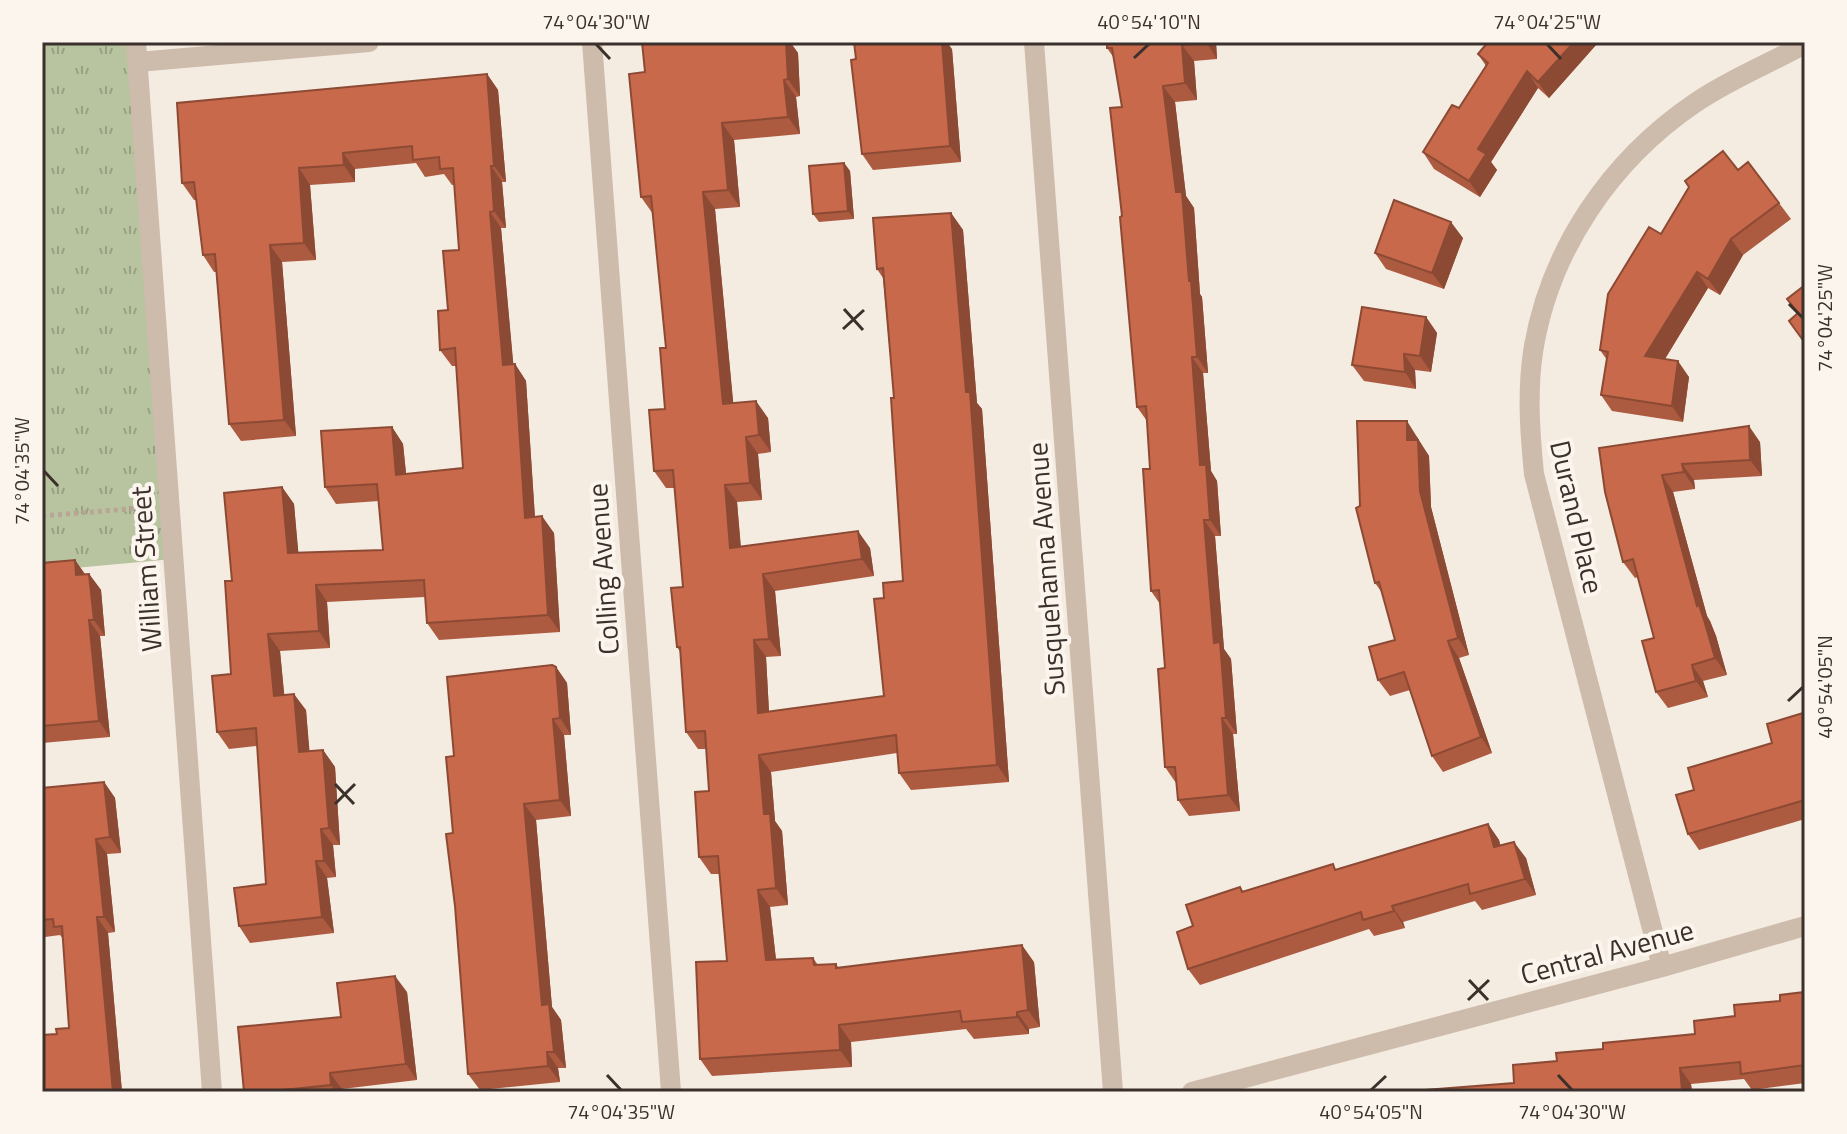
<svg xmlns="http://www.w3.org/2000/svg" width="1847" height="1134" font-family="'Titillium Web',sans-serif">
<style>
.grass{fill:url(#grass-tufts)}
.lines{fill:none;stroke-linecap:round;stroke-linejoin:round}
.path{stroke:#b9a596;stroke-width:5;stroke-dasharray:4 4;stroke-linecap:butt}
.minor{stroke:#cdbbac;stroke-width:20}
.wall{fill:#ac5a40}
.shaded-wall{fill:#8c4a34}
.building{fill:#c8694b;stroke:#8c4a34;stroke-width:2}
.ticks{fill:none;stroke:#3b302b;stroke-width:3}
.labels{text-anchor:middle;stroke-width:8;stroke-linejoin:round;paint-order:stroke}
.street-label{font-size:28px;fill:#3b302b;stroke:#fbf5ee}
.neatline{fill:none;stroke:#3b302b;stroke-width:3}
.ticks-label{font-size:20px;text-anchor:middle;fill:#3b302b}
</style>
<defs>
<pattern id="grass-tufts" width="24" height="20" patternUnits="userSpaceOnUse" patternTransform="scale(2)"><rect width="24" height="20" fill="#b8c4a0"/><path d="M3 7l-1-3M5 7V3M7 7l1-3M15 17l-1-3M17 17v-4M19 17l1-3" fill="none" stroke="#97a083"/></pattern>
</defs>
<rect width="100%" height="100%" fill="#f4ebe1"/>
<!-- grass -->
<path class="grass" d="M42,42H137L173,559L42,571Z"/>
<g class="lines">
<!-- path -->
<path class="path" d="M42,516L141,508"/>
<!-- minor -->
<path class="minor" d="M136,42L212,1092
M592,42L671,1092
M1034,42L1113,1092
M138,62L369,42
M1662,967L1534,474C1530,433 1527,393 1533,352C1549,250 1611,160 1695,103C1728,80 1768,64 1803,45
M1192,1092L1662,967L1805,926"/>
</g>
<!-- wall -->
<path class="wall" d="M642,42H790L798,53L800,96L796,97L800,134L734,140L740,207L715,209L733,403L768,418L771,452L758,454L762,500L737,502L741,547L870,548L874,576L775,591L781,656L766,657L769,712L884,696V598L903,581L894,398L883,278L877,269L951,213L963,230L977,403L982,409L1009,782L911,790L899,773L897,753L771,772L775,821L782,831L788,905L770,907L776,960L813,958L818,965L836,964L838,967L1034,962L1040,1027L1029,1029V1034L974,1039L966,1029L851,1042L852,1067L712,1076L700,1059L727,961L720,874H711L699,857L709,791L706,749H698L686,732L681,653L677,647L683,587L675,488H666L654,471L665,409L666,348L653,214L641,197L645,72Z
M1216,42L1217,59L1194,61L1197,100L1175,102L1186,196L1194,208L1200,294L1202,297L1208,373H1203L1211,471L1217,481L1221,536H1215L1224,649L1231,659L1237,734H1233L1240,811L1189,816L1178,800L1176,783L1165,767V668L1160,604L1151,591L1150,469L1147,421L1137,407L1122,216V107L1114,58L1107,48Z
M1488,42H1601L1596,45L1549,98L1538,88L1491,162L1497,170L1480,197L1434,169L1423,152L1459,108L1486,66L1478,54Z
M952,49L961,162L873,170L862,154Z
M487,74L498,90L506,182H502L506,228H501L513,364H515L526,381L535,517L554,533L560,632L439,640L427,623L425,597L327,602L330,648L280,651L284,695L306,710L309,751L323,750L335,767L340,845H333L336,877L327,878L334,933L250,943L239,926L266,884L257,746L229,749L217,732L231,674L232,581L282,487L294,504L298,553L383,550L379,501L336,504L325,487L392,427L403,444L406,474L463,468L456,366H452L440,350L459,250L454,185H452L444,174L425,177L416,163L355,169V182L310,185L316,260L282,262L296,436L241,441L229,424L216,272H214L203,255L196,200H194L182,183Z
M844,163L850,171L854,219L819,222L813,214Z
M1738,170L1779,203L1791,219L1743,255L1720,295L1708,288L1665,359L1689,377L1683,422L1612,411L1601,395L1607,360L1600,350L1661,234Z
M1463,238L1444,289L1386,269L1375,253Z
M1426,317L1437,333L1431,372L1415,370L1416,389L1364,381L1352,365Z
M1418,437V440L1429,456L1431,507L1469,655L1459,658L1492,753L1443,772L1432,756L1410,690L1390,696L1378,680L1395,640L1383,594L1375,583L1360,506Z
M1760,442L1762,476L1694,480L1695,489L1673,492L1707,616L1710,621L1716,636L1727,675L1703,681L1708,697L1668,708L1656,692L1654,638L1638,577L1635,578L1623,562L1599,448Z
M75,560L85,574H89L101,590L105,636H100L110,737L42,743V563Z
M556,667L567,683L571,735H564L571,816L536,820L552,1007L561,1020L566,1068H558L560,1082L480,1090L468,1074L453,833L454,756Z
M1803,713L1805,716V819L1699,850L1688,834L1694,790L1772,743Z
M104,782L115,798L121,853L107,854L115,932L108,933L122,1092H42L57,1034L69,1028L63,939L60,935L45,937L42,932V788Z
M1488,824L1499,840L1500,845L1526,858L1536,895L1482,910L1475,901L1403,922L1405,928L1374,936L1369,929L1200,985L1188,969L1193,926L1240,887L1244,892L1337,870Z
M407,992L417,1080L342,1089V1092H244Z
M1805,992V1083L1752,1090L1744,1079L1691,1084L1692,1092H1399L1514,1083L1557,1061L1603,1049L1695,1034L1735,1016Z"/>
<!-- shaded-wall -->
<path class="shaded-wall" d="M786,42H790L798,53L800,96L788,79Z
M940,42H947L952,49L961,162L950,146Z
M1206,42H1216L1217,59Z
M1574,42H1594L1596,45L1549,98L1538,82Z
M1182,45L1194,61L1197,100L1185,83Z
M1527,71L1538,88L1491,162L1497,170L1480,197L1469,181L1478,149Z
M487,74L498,90L506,182L494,166Z
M784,80L796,97L800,134L788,117Z
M1163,86L1175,102L1186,196L1194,208L1200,294L1202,297L1208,373L1197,357L1189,281L1176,192Z
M722,123L734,140L740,207L728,190Z
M343,153L355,169V182L344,165Z
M844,163L850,171L854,219L848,211Z
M491,166L502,182L506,228L494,211Z
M299,168L310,185L316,260L304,243Z
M703,192L715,209L735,421L723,404Z
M490,212L501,228L515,382L503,365Z
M951,213L963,230L977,403L982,409L1009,782L997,765Z
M1451,222L1463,238L1444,289L1432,273Z
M1731,239L1743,255L1720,295L1708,279Z
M270,245L282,262L296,436L284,420Z
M1697,272L1708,288L1657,372L1645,356Z
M1426,317L1437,333L1431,372L1420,356Z
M1404,354L1415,370L1416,389L1405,372Z
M1192,357L1203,373L1211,471L1217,481L1221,536L1210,520L1200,465Z
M1678,361L1689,377L1683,422L1672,406Z
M515,364L526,381L536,534L525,518Z
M756,401L768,418L771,452L759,435Z
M1407,421L1429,456L1431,507L1469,655L1458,638L1407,440Z
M1749,426L1760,442L1762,476L1750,460Z
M392,427L403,444L408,492L396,475Z
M746,437L758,454L762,500L750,483Z
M1682,464L1694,480L1695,489L1684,472Z
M1662,475L1673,492L1707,616L1710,621L1716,636L1727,675L1715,658L1697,606Z
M725,485L737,502L742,565L730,548Z
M282,487L294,504L300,570L288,553Z
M542,516L554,533L560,632L548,615Z
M1204,520L1215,536L1224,649L1231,659L1237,734L1226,718L1214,643Z
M858,531L870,548L874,576L862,559Z
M75,560L86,576L76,575Z
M89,574L101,590L105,636L94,620Z
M763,574L775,591L781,656L769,639Z
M316,585L327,602L330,648L319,631Z
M89,620L100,636L110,737L99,721Z
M268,634L280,651L286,712L274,696Z
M754,640L766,657L770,730L758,713Z
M1448,641L1459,658L1492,753L1481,737Z
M1692,665L1703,681L1708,697L1696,681Z
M556,667L567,683L571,735L560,718Z
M294,694L306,710L311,768L299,752Z
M1222,718L1233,734L1240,811L1228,795Z
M553,719L564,735L571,816L560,800Z
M323,750L335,767L340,845L329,828Z
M759,755L771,772L775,821L782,831L788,905L776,888L764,814Z
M104,782L115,798L121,853L110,837Z
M524,804L536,820L552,1007L561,1020L566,1068L554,1052L542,1005Z
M1488,824L1499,840L1505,863L1494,847Z
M321,829L333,845L336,877L324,861Z
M96,839L107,854L115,932L104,917Z
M1514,842L1526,858L1536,895L1525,879Z
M316,861L327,878L334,933L322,917Z
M758,890L770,907L778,977L766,960Z
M1392,906L1403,922L1405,928L1394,911Z
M97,917L108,933L122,1092H113Z
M1022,945L1034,962L1040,1027L1028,1010Z
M395,976L407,992L417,1080L406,1064Z
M1017,1012L1029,1029V1034L1017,1017Z
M839,1025L851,1042L852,1067L840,1050Z
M547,1052L558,1068L560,1082L548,1066Z
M1680,1068L1691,1084L1692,1092L1682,1091Z
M330,1073L342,1089V1092H336L331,1085Z"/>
<!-- building -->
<path class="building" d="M642,42H786L788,79L784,80L788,117L722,123L728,190L703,192L723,404L756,401L759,435L746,437L750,483L725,485L730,548L858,531L862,559L763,574L769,639L754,640L758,713L884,696L874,599L884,598L883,583L903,581L891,398H894L883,268L877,269L873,218L951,213L966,392H970L997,765L899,773L896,735L759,755L764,814H770L776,888L758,890L766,960L813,958L814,965L836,964V968L1022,945L1028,1010L1017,1012V1017L962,1022L960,1011L839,1025L840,1050L700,1059L696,962L727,961L718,856L699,857L695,792L709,791L705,731L686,732L680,647H677L671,588L683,587L673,470L654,471L649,410L665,409L660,348H666L651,196L641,197L629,74L645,72Z
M854,42H942L950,146L862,154L851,60L856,59Z
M1107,42H1206L1182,45L1185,83L1163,86L1176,192H1182L1189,281H1191L1197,357H1192L1200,465H1206L1210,520H1204L1214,643L1220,642L1226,718H1222L1228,795L1178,800L1175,767H1165L1158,669L1165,668L1159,590L1151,591L1143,469H1150L1146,406L1137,407L1120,217L1122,216L1110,108L1122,107L1112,48H1107Z
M1488,42H1574L1538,82L1527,71L1478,149L1486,154L1469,181L1423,152L1452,105L1459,108L1488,63L1478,54Z
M487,74L494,166H491L494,211L490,212L503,365L515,364L525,518L542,516L548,615L427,623L424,580L316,585L319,631L268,634L274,696L294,694L299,752L323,750L329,828L321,829L324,861H316L322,917L239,926L234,888L266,884L256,728L217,732L212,676L231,674L225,581H232L224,493L282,487L288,553L383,550L377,484L325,487L321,431L392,427L396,475L463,468L455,348L440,350L438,311L448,310L443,251L459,250L453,168L440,169L439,157L413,160L412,146L343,153L344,165L299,168L304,243L270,245L284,420L229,424L215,254L203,255L194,182L182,183L177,103Z
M1723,151L1738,170L1748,162L1779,203L1731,239L1708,279L1697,272L1645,356L1678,361L1672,406L1601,395L1608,352L1600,350L1608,294L1649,227L1661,234L1689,187L1685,181Z
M844,163L848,211L813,214L809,166Z
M1394,200L1451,222L1432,273L1375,253Z
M1805,285V343L1789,321L1798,313L1787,299Z
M1362,307L1426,317L1420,356L1404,354L1405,372L1352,365Z
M1357,421H1407V440H1418L1420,491L1458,638L1448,641L1481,737L1432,756L1404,672L1378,680L1369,647L1395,640L1379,582L1375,583L1356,508L1360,506Z
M1749,426L1750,460L1682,464L1684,472L1662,475L1697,606L1699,605L1704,620L1715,658L1692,665L1696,681L1656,692L1642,641L1654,638L1633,559L1623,562L1605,492L1599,448Z
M75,560L76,575L89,574L94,620H89L99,721L42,726V563Z
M552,665L556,667L560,718L553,719L560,800L524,804L542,1005L549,1004L554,1052H547L548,1066L468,1074L455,906L446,834L453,833L446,757L454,756L447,677Z
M1803,713L1805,719V800L1688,834L1676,795L1694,790L1688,768L1772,743L1767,724Z
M104,782L110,837L96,839L104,917H97L113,1092H42V1035L57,1034L56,1029L69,1028L62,926L54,927L53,919L42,920V788Z
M1488,824L1494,847L1514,842L1525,879L1470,894L1468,884L1392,906L1394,911L1363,920L1361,912L1188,969L1177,932L1193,926L1186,905L1240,887L1242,892L1333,864L1335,870Z
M395,976L406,1064L330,1073L331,1085L263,1092H244L238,1027L341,1017L337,983Z
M1805,992V1065L1741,1074L1740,1062L1680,1068L1682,1091L1671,1092H1399L1514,1083L1513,1065L1557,1061L1556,1053L1603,1049V1043L1695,1034L1694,1021L1735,1016L1734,1005L1780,1001V995Z"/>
<!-- ticks -->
<path class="ticks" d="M596,44L610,59M1547,44L1561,59M1134,58L1149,44M1789,304L1803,318M844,309L863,330M843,329L864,310M44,471L58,486M1788,701L1803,687M335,784L354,804M335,804L355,784M1469,980L1488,1000M1468,1000L1489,980M607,1075L621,1090M1558,1075L1572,1090M1371,1090L1386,1076"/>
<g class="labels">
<!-- street labels -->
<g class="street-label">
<text transform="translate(1577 517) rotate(77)" y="10">Durand Place</text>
<text transform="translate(146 569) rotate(-94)" y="10">William Street</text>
<text transform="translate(603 569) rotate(-94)" y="10">Colling Avenue</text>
<text transform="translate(1046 569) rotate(-94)" y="10">Susquehanna Avenue</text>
<text transform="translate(1607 952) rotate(-15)" y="10">Central Avenue</text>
</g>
</g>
<!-- border -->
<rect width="1847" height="1134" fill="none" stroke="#fbf5ee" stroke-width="88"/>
<rect x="44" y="44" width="1759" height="1046" class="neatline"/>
<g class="ticks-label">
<text x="596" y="29">74°04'30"W</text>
<text x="1149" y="29">40°54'10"N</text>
<text x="1547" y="29">74°04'25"W</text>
<text transform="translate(1825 318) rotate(-90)" y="7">74°04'25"W</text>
<text transform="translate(22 471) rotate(-90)" y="7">74°04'35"W</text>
<text transform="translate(1825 687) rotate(-90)" y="7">40°54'05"N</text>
<text x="621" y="1119">74°04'35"W</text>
<text x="1371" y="1119">40°54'05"N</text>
<text x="1572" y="1119">74°04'30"W</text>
</g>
</svg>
